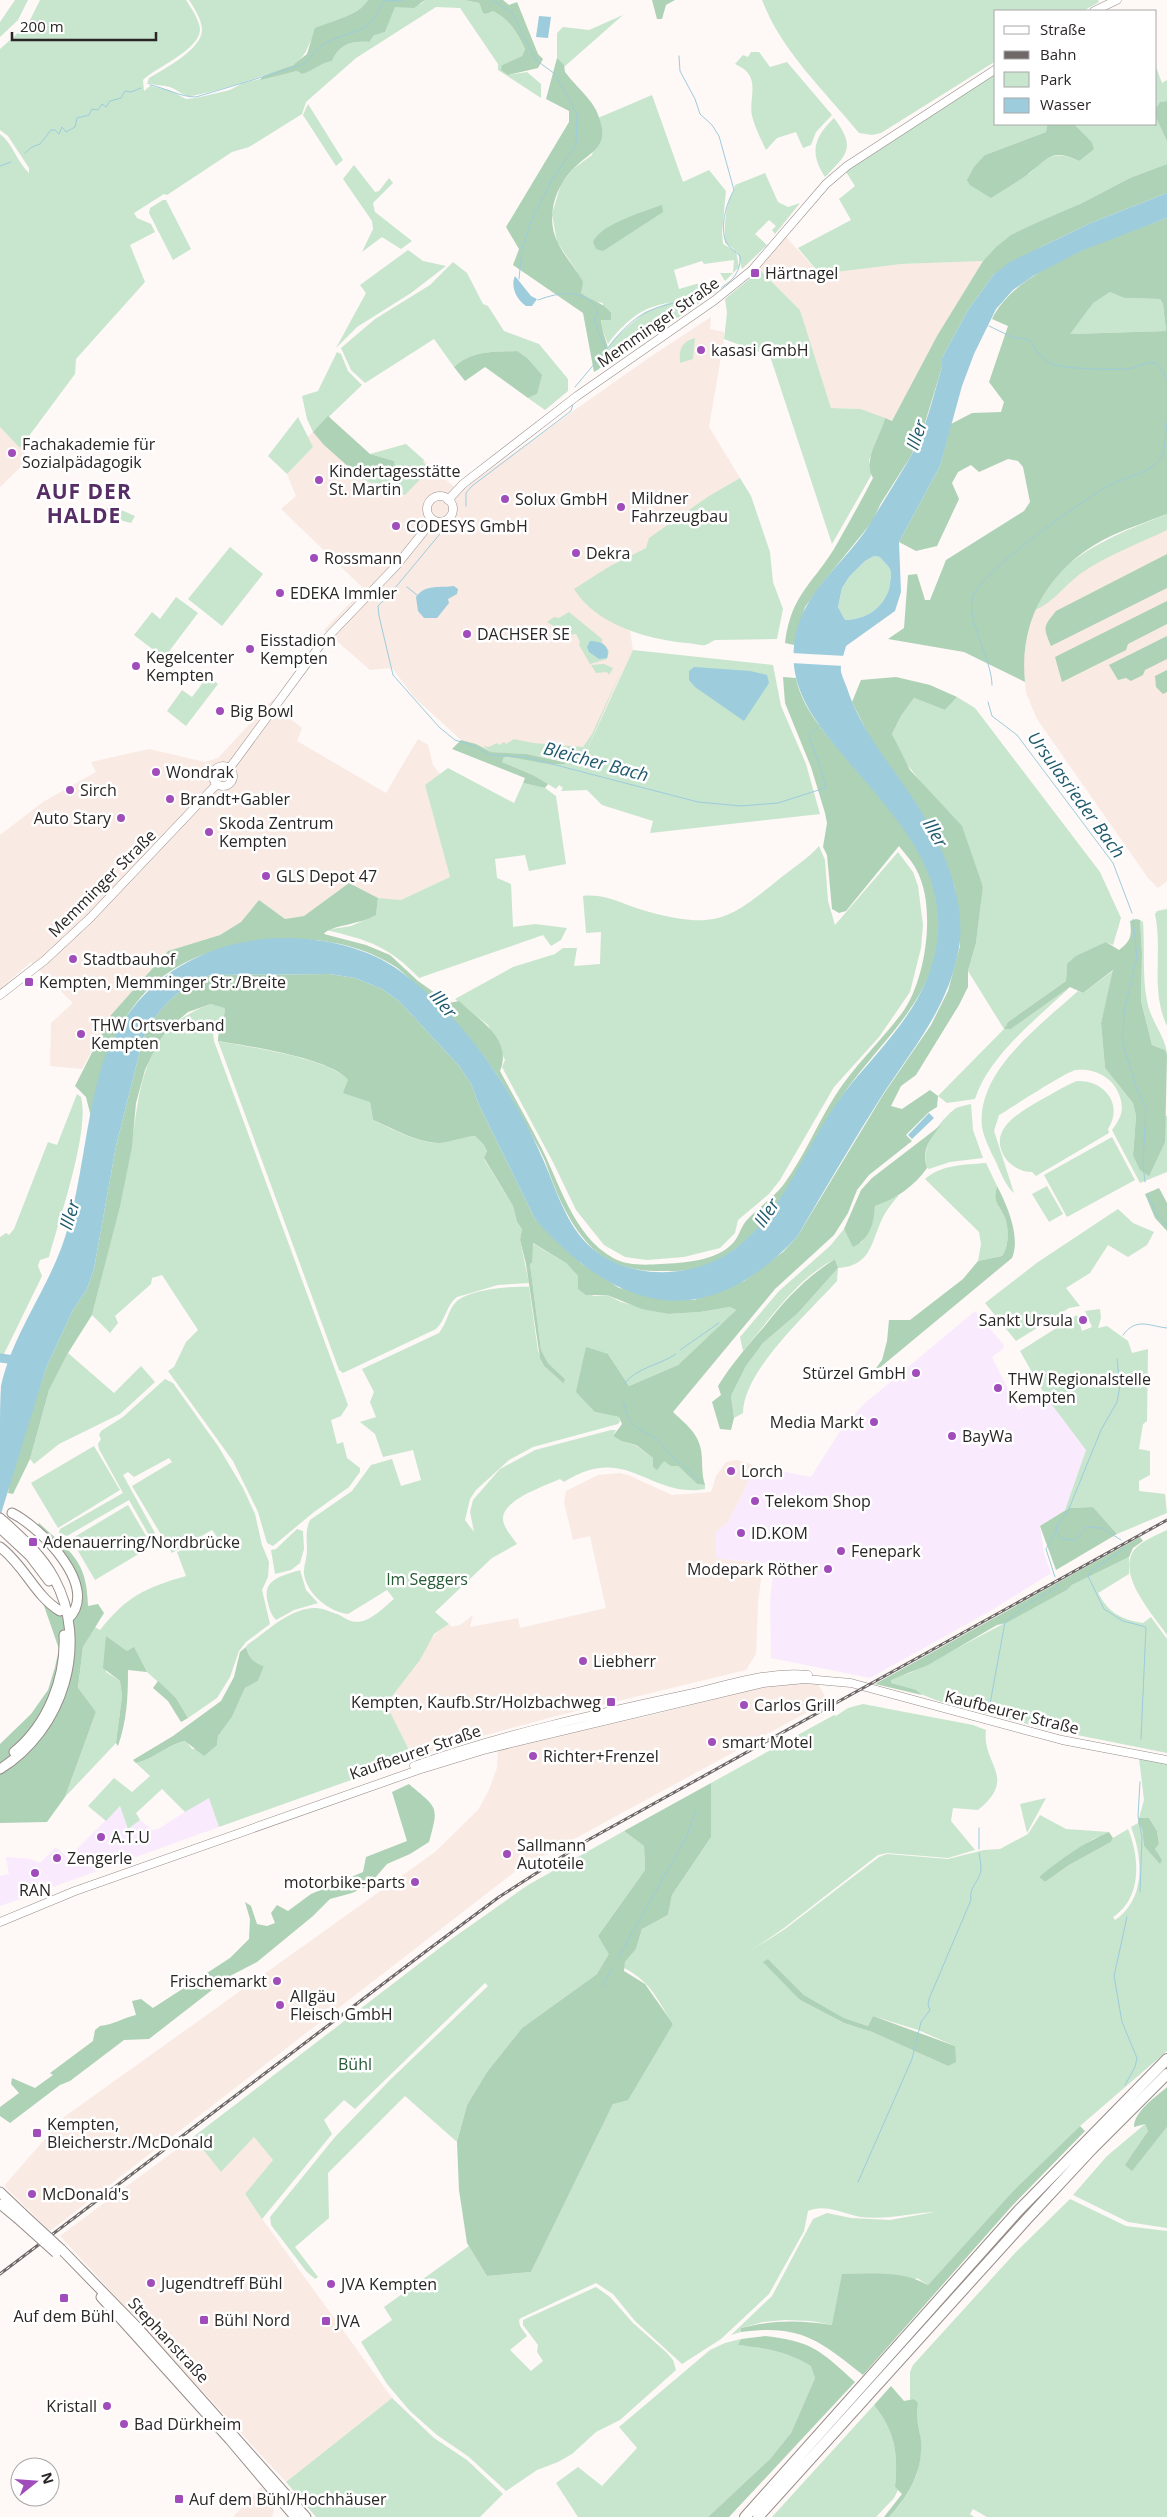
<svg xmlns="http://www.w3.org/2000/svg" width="1167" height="2517" font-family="'Open Sans',sans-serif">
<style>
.commercial{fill:#f9eafd}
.built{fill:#f9eae4}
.green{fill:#c8e5ce;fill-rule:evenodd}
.forest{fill:#aed2b5;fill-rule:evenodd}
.water{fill:#9dccdd;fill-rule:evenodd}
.pier{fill:#fef8f6}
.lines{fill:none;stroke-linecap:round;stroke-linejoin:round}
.stream{stroke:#9dccdd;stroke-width:1}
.river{stroke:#9dccdd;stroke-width:9}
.secondary-casing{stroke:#968d89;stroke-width:9}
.primary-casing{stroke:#968d89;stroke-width:11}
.highway-casing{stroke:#968d89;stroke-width:12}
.secondary{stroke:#fff;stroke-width:8}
.primary{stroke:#fff;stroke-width:9}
.highway{stroke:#fff;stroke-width:10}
.rail-casing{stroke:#6e6968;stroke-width:3}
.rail{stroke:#fff;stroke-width:1;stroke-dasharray:4;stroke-linecap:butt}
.primary-bridge-casing{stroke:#968d89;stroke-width:11;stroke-linecap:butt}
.primary-bridge{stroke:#fff;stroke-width:9}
.poi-dot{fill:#a04cbb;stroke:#fff;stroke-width:2}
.labels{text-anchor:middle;stroke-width:5;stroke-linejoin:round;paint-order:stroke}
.poi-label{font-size:16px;fill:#2a2625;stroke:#fff;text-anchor:start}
.street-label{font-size:16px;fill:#2a2625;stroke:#fff}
.park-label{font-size:16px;fill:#255a35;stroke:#fff}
.water-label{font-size:18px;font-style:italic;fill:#1f5a6d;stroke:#fff}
.district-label{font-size:21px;font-weight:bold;letter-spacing:1px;fill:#562d64;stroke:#fff}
</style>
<rect width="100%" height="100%" fill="#fef8f6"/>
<!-- commercial -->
<path class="commercial" d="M975,1311L1003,1344L1004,1348L992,1357L1018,1410L1046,1397L1086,1450L1065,1510L1040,1526L1044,1554L1051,1573L992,1610L870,1678L771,1658L770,1601L774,1564L716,1558V1531L728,1522L756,1466L811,1477L842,1428L864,1404Z
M209,1797L219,1827L0,1906V1876L9,1874L6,1857L30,1859L40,1863L56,1847L68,1858L120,1806L128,1829L140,1820L152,1830L158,1829Z"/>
<!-- built -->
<path class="built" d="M785,236L820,274L901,264L983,261L937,336L892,421L861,409L831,408L800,310L758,268Z
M711,317L710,329L724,332V339L709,427L740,478L709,496L646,548L610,566L604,617L630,631L633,650L580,765L527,754L491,752L476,744L461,740L414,697L392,668L370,670L324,630L364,589L281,509L296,496L287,474L313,447L307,438L328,416L370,454L406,444L453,486L461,490L650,357Z
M0,427L30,458L0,487Z
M1167,514V881L1158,888L1148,878L1037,719L1026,693L1023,664L1026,632L1039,600Z
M273,699L282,712L302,728L297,741L386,793L418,739L428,745L433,765L440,774L425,785L450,877L401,900L378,898L349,883L304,916L285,919L259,900L241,922L220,935L168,951L111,1015L82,1069L50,1066L51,1023L73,1003L31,962L0,989V835L43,802L96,772L91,762L149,749L205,762L218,758Z
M737,1460L756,1466L728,1522L716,1532V1558L763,1564L758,1602L756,1654L746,1670L560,1715L449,1745L413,1758L386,1704L420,1660L430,1640L440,1630L449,1624L452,1627L460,1625L473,1615L470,1627L518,1618L520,1628L606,1608L590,1536L573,1540L564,1502L566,1491L598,1475L620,1473L628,1475L672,1495L711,1492L716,1476L726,1462Z
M816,1681L828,1701L517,1870L50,2231L4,2186L64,2117L435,1852L478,1810L488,1792L497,1768L498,1750L656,1714L784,1682Z
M193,2137L221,2172L254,2137L273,2160L245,2195L392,2398L286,2482L60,2236Z
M261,2487L272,2501L274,2511L272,2517H233Z"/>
<!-- green -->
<path class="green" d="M15,0H28L18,20L0,37V22Z
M40,0H186C191,8 199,19 200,29C200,50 156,67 143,80L144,91L150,86L169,90L186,99L196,98L230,90L243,83L297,71L302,74L320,63L332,61C340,44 350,41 368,42L374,34L385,32L395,6L421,4L425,0H464L479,3L483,13L486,14L493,11C510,20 517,32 525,49L522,56L502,65L508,75L527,72L541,84V98L498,70V64L460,8L436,7L356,58L306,102L302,114L249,147L232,152L167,195L164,194L134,213L137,218L151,224L155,232L130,245L145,282L76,359L75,374L20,448L0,427V134C13,144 17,162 29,173V168L8,136L0,130V49L28,24Z
M189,0H368C360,14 335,20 320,31C306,41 311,51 296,63C286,70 197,98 187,96C181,94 176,89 170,87C163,85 154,85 147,84L149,78C164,69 203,49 202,29C201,18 194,8 189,0Z
M762,0H1098L1099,2L1083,11H996V61L881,133L872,135L859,133C824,90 782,52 762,0Z
M623,15L564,67L557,58V33L563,27L589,30Z
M751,52H759L770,67L787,62L832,115L816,132L811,145L803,148L796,132L777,138L766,150C761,139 755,128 752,116C748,96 763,76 735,64L743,55L748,57Z
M1156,67L1162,83L1167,80V101L1160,102L1156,108Z
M996,73V124H1047L1046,132L985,155L1029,174C1048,156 1054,150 1079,161L1091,141L1074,124H1156V114L1167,141V164L1130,178L995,248L983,261L901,264L820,274L798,248L851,220L839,199L855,186L846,172L871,153Z
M652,95L683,182L709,170L726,191L722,232L723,244L736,251L739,267L725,281L720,273H733L734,260L704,264L702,261L674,270L679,289L696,284H721C711,299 664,300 645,310C632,316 616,332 608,344L601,326L603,303L591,301L581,293L576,270L557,242L552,214L561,184L573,169L592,155L600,123L598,118Z
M308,104L343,160L336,166L303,115Z
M834,118C856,147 848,154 825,177C809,153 814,137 834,118Z
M354,165L375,192L379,191L389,178L393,183L373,203L375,212L412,241L401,249L382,237L362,252L373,229L372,221L343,179Z
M765,173L778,202L788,207L800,203L775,234L772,230L776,226L769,220L755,234L767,245L742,269C737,252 742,254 725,243C724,231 725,216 728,204C730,196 734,193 735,185Z
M163,200H166L191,249L173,260L149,213L150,208Z
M408,250L423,261L446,266L411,293L357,327L336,348L366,293L360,285Z
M453,262L467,273L483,304L488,306L504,331L539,344L568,379V391L545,410L528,398L537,394L517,351C494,352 472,350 454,367L434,339L365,383L351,370L341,348L375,319L430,285Z
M760,270L800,310L831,408L861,409L885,418L882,432L869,460L872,474L832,544L770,356L724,339L727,313L725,299Z
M717,291L607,366L603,367L609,346L616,337L645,312L671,302Z
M1110,292L1124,298L1160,299L1163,304L1166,331L1069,334L1092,303Z
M695,338L693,359L680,363C679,349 681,342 695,338Z
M337,352L341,354L348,371L362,385L313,432L307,419L302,396L318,391Z
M298,417L313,447L287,474L268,456Z
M406,444L424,460L423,462L430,469L405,495L385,490L374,482L372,484L363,478L364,471H388L394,461L370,454Z
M740,478L751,496L770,552L773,582L783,609L777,639L715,640C712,641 709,644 705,645C700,646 692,643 686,643C647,639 596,625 574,589L610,566L646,548L649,538L709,496Z
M110,505L135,516L131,523L101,515Z
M1167,514V530C1138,544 1107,555 1080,574C1064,586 1054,602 1035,610C1056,556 1117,534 1167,514Z
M230,547L263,574L222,626L188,599Z
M874,556L880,557C883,560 888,565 890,569C892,574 890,583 889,589C882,609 867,619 845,620L838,607L842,588L849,577L865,561Z
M176,597L198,613L164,658L134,635L152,612L160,619Z
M569,612L602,639V642L609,651L607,659L590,664L579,645L580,642L576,634L568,635L547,622L554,617L559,618Z
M633,650L773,665L781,706L806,764L820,814L650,833L653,821L602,805L587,790L561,791L563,788L559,785L556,789L533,775L502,762L504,757L568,762L527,754L491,752L483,746L489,747L497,743L499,745L504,742L506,744L514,739L533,743L583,747L592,734L621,671L586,752Z
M604,664L613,668L609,675L607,672L596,673L591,665Z
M208,676L218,684L186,726L167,711L182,690L192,697Z
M957,697L975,708L1100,872L1121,918L1113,945L1106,942L1067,965L1066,981L1008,1022L1004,1029H1011L1070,987C1038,1018 989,1055 975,1099L947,1103L938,1096L1004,1029L968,971L976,943L983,886L931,795L902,758L892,734L901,716L914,698L945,710Z
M448,768L514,803L523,783L545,788L556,796L566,864L529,871L525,855L495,859L497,878L511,884L513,927L535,924L567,928L561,940L551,946L543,935L419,978C389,946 368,940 326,930L351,926L376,915L378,898L401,900L450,877L425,785Z
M819,846L825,860L828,901L835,925L898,852L913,872L918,886L923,925L921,948L910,992L879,1037L834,1087L780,1180L769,1194L738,1220L735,1233L720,1248L684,1257L647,1260L625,1257L604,1245L576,1210L553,1162L502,1067L505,1060L488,1025L455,999L513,967L555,954L563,948H577L574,966L600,964L601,932L586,933L583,896C608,893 629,908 653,913C716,929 730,919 778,880C791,869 808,859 819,846Z
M1167,909V1026C1150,990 1163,952 1155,914L1157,911Z
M1140,920L1143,922C1145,948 1142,975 1147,1001C1150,1020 1167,1039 1167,1055L1165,1050L1152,1045L1141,1001L1142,953Z
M1114,970L1101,1023L1105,1068L1133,1103L1136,1116L1133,1155L1165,1142V1116H1167V1172L1140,1183L1112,1130C1122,1117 1125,1108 1118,1092C1111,1076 1093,1068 1076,1070C1067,1071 1011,1108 999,1115L994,1131L1014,1193C1005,1186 1000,1170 995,1160C990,1150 984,1138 982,1127C976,1071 1041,1025 1078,991L1083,993Z
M211,1004L225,1007C225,1019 223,1028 213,1033L214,1041L348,1405L341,1416L331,1420L337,1444L343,1442L347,1458L360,1468V1472L349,1487L314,1512L273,1546L267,1543L258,1512L233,1461L168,1371L174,1367L186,1342L198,1330L162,1275L152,1278L151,1284L115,1316L118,1323L110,1333L92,1315C105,1264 118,1213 129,1160C137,1120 136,1080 158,1044C170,1023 189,1012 211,1004Z
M218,1041C248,1047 329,1058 348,1080L347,1086L370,1102L373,1120C392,1129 420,1144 440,1143C451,1142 463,1137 475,1136L484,1145L487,1151L484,1159L513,1206L517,1222L522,1229L520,1240L529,1283L498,1285L457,1297C446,1305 446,1320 436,1329L343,1373L339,1370Z
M1077,1081C1104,1080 1124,1104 1108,1129L1109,1133L1036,1176L1032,1172C1022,1172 1012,1167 1006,1159C986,1130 1019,1113 1039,1101C1052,1094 1064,1086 1077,1081Z
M77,1094L81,1097C90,1132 59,1219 49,1257L40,1260L38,1266L42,1276L4,1354H0V1237L6,1233L9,1235L14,1229L48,1142L57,1145Z
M971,1104L973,1130L983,1158L950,1162L929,1169L927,1168C920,1147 939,1121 956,1108C960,1106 967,1105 971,1104Z
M1112,1137L1135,1180L1067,1217L1044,1175Z
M986,1163L997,1186C992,1204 999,1203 1005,1218C1009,1229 1009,1247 1002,1256L978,1261L981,1244L979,1232L925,1179C943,1164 964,1165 986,1163Z
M1047,1186L1063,1214L1049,1222L1032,1194Z
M899,1195C893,1202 887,1209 883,1217C871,1241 872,1266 838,1268L837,1281C809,1312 743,1371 743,1413L734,1418L731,1396L746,1366L763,1343L798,1313L838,1268L835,1259C796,1279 771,1318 743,1351L740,1337L779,1291L830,1246L844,1229L847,1234L861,1243C871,1231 874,1221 875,1206Z
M1118,1209L1133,1223L1154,1232L1147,1245L1128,1257L1108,1245L1090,1273L1066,1288L1080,1306L1069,1308L1016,1341L985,1303L1038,1262Z
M532,1243L566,1263L578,1276V1289L594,1296L607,1295L621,1302L669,1314L700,1312L730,1307L736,1310L678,1365L629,1386L608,1354L595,1412L619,1417L620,1421L618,1424L533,1447L509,1460L476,1490L470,1499L465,1520L474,1532L470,1512L473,1500L500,1469L535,1450L611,1430H616L613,1436L621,1441L635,1445L653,1458V1467L657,1469L664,1460L671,1466H678L697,1484L705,1485V1489C649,1499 627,1442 564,1482L560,1479C545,1486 501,1500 503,1520C504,1528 512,1537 517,1544L492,1558L435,1612L449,1624L434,1634L420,1660L386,1704L413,1758L219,1827L209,1798L185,1812L162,1789L136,1813L140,1820L128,1829L120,1806L106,1821L88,1806L114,1778L132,1792L150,1776L136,1763C154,1759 167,1745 186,1741L192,1749L211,1748L217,1745L218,1736L232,1717L245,1688L258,1681L264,1666C253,1662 249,1658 246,1647L247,1645C268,1631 288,1609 315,1608C323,1608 330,1612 337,1614C342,1616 347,1620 351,1621C367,1626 383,1608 394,1599L387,1590L348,1614C329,1612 307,1594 304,1574C303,1567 307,1559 307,1551C307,1540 305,1530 310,1520L352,1491L371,1465L392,1459L401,1486L421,1480L413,1450L383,1457L375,1434L360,1422L376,1417L370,1402L374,1392L362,1369L439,1333C447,1323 449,1308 456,1302C469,1289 512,1286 529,1287L538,1351L544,1366L564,1384L565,1379L548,1363L541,1350L530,1264L532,1263Z
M1100,1309L1101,1318L1098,1328L1107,1326L1128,1341L1132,1353L1148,1349L1147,1421L1143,1424L1139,1449L1150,1451V1475L1139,1481V1491L1165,1494L1167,1513L1117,1534L1093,1507L1069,1508L1065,1510L1086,1450L1046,1397L1020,1351L1077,1315L1082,1331L1092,1327L1085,1311Z
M68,1353L114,1393L141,1366L155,1382L120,1414L59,1444L34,1464L30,1459L49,1390Z
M165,1379L173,1383L218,1446L243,1488L255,1514L262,1545L269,1562L268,1577L262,1590L270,1624L246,1642L239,1651L230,1677L217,1698L188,1718L176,1698L147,1672L134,1648L127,1651L107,1637L106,1672L120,1681L122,1696L116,1743L65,1797L96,1712L78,1689L83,1647L95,1627L100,1630C127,1596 145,1588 186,1576L177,1552L217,1537L212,1530L172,1553L132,1486L172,1462L169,1458L134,1477L128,1472L123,1475L155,1533L150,1537L129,1500L67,1536L59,1533L60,1529L123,1493L99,1449L98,1444L101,1439L99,1435L101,1431L123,1417Z
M94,1446L120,1490L58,1528L31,1483Z
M128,1505L152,1546L95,1580L71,1539Z
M297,1529L303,1531L304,1549L300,1563L291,1570L275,1574L271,1550L276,1549Z
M1167,1530V1635C1154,1616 1116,1575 1134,1550C1142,1541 1156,1535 1167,1530Z
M1129,1557V1574L1098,1593C1109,1613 1120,1619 1143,1623L1151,1617L1167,1639V1753L1062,1732L1060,1721L1057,1720L1051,1730C1015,1721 978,1712 942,1702C924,1696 909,1688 891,1683V1679L910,1673L1067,1590L1072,1585Z
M300,1570L306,1590L318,1603L294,1610L276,1620C272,1616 269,1609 268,1603C261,1579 282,1576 300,1570Z
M863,1704L973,1725L986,1730C981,1764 1019,1777 978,1810L953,1808L951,1821L975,1850L948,1858L887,1853L878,1855L784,1928L752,1950L785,1929L879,1857L887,1854L948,1859L984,1850L1000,1849L1028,1834L1040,1815L1066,1829L1109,1832L1093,1839L1039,1877L1045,1882L1069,1865L1111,1842L1113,1838L1128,1829C1140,1858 1142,1898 1113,1917L1115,1920C1146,1899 1143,1858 1131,1827L1138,1823L1142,1829L1144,1846L1160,1863L1155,1849L1159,1844L1157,1831L1149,1818H1139L1144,1800L1139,1758L1167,1763V2051L1080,2126L1013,2191L928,2285L917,2278L832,2325L811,2321L785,2320L763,2322L741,2328V2332L731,2335L772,2296L813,2219L827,2213L851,2218L890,2220L935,2212C910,2213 887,2220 861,2217C844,2214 825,2203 808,2211L804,2231L769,2294L721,2339L682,2364L635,2321L613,2294L596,2283L521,2318L519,2320L520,2326L527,2336L510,2350L531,2371L543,2361L537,2352L538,2345L523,2325V2320L596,2287L610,2297L633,2323L666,2352L673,2360L676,2370L620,2420L596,2432L572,2454L558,2462L537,2470L506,2491L469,2457L437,2435L410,2411L387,2384L361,2342L392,2320L384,2307L469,2246L487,2276L531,2272L613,2104L673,2024C658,2002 653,1983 624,1968L625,1962L636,1949L642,1929L668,1915L672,1895L711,1837V1783L834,1715L836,1716L848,1708ZM769,1960L804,1995L844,2018L868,2026L873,2016L918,2030L955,2046L948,2066L872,2032L844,2023L800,2000Z
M1046,1798L1027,1833L1020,1804Z
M624,1831L644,1846L645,1870L598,1936L610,1954L597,1974L522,2028L487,2072L467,2105L457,2142L405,2096L328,2173L329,2218L295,2247L318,2277L315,2279L306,2271L271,2225L270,2217L335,2137L390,2080L488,1986L485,1983L355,2109L344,2100L324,2120L332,2134L262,2219L245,2194L273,2160L254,2137L221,2172L193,2137L450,1940L528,1885Z
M1145,2124L1148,2131L1126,2165L1132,2170L1167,2127V2228L1128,2222L1073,2195L1107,2156Z
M1070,2199L1126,2226L1167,2231V2517H987L973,2509L970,2514L974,2517H889C910,2495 924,2469 920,2438C919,2425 915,2416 917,2403L914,2399L910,2400V2372L913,2365L1015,2253Z
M741,2339L739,2345C765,2348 788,2352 812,2366L815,2378L791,2433L770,2459L708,2517H578L556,2483L578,2467L602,2486L637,2448L619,2427L710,2350L725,2343Z
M392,2398L434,2438L467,2460L503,2494L480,2517H316L286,2482Z
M874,2405C896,2433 898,2452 895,2487L898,2490L894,2498L876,2517H772Z"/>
<!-- forest -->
<path class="forest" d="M368,0H425L414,8L395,7L385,32L374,35L369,42C350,41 340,44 332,61C320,63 314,70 302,74L297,71L260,80L263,76L293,65L307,54L315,28C332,21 358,16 368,0Z
M464,0H503L509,5L517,2L538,54L543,59L538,68L508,75L501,70L502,65L522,56L525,49C517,32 510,20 493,11L486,14L483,13L479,3Z
M652,0H675L666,5L662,19H657Z
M557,58L564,65L565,72C573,83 591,99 596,110C613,148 592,149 572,170C557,186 548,210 554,233C559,251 574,265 583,282L581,293C593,302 601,301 611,313V320H601C602,342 621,357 594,372L583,313L513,265L519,249L506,227L569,122V111L546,99Z
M1167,101V141L1156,117V108L1160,102Z
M1047,124H1074L1091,141L1094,149L1079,161C1051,148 1049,158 1028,174C1016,183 1003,190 991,198L970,185L967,180L974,167L985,155L1046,132Z
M1167,164V193L1093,222L1043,246L994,274L968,310L942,358V367L924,426L911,456L881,503L872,522L824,581L805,607L794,645L785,643C791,592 816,582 838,542C850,521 862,499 873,478C862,459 881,437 885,418L892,421L937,336L983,261L995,248L1011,235L1034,224L1080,204L1130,178Z
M662,205L663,212L603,251L596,249L593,242C601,224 643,212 662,205Z
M1167,218V514C1149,521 1131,527 1113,535C1053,563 1018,616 1025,682L964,652L888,639L904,628L908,575L917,574L925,600H930L946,560L1024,511L1030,502L1023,467L1018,461L1008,459L979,472L971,465L958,472L952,483L959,499L937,546L916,551L899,542L940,466L951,424L972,413L1001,412L1004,402L989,382L1008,326L992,319C1016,267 1116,237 1167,218ZM1110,292L1124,298L1160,299L1163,304L1166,331L1070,334L1093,303Z
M517,351L527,358L542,375L537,394L528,398L485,367L465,381L454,367C472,350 494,352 517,351Z
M328,416L370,454L394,461L395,468C382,474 366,472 353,467L351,469L324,445L313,432Z
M1167,554V588L1051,646C1043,627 1043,627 1056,611Z
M1167,601V624L1128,644L1126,650L1062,682L1055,657Z
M1167,636V659L1145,670L1143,675L1131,681L1126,678L1118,680L1109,665Z
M1167,670V692L1163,694L1156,687L1155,676Z
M783,677L796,678C801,704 819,726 836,746C872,791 925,838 936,897C955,995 874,1039 832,1112C802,1164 763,1248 701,1267C686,1272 670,1271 654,1271C628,1271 600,1260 584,1239C565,1216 555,1189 545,1161C539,1147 530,1133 523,1119C498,1071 471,1035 431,999C420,989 408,976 396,967C343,932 268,933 211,952C133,977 105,1042 91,1117L86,1097L75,1086L111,1015L168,951L220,935L241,922L259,900L285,919L304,916L349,883L378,898L376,915C362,924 328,926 324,934L366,945L390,955L418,981L449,1003L459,1001C479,1020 513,1039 500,1071C514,1097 528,1121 541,1147C560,1184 573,1235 613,1258C627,1266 646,1265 661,1264C684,1263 718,1261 734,1242C739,1236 741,1227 746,1221C758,1208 773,1198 784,1184C804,1157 817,1124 835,1096C854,1066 881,1041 902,1013C926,981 937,906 916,869C912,861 905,854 899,846L846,911L839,913L832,909L827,855L823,847L827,823L825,813L811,767L785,703Z
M896,677L930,685L957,697L945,710L914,698L901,716L892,734L910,770L962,826L983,887L976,943L968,971V987L959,1005L916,1075L901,1086L891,1106L902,1109L930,1090L938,1096L937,1107L929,1112L906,1135L912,1141L869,1175L857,1190L848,1213L834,1235L775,1289L673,1412C684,1423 698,1432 701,1450C703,1462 701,1473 705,1485L697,1484L678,1466H671L664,1461L657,1470L653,1467V1458L636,1445L621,1441L613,1436L622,1424L619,1417L595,1412L576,1392L586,1347L608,1354L629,1386L678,1365L736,1310L730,1307L700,1312L669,1314L642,1309L607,1295H586L578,1289V1276L566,1263L533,1243L532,1263L530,1264L541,1350L548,1363L565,1379L564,1384L544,1366L540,1358L526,1264L520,1240L522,1229L517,1222L513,1206L484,1158L487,1151L484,1145L475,1136C463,1137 451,1142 440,1143C420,1144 392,1128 373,1120L370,1102L343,1093L348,1080C330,1058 248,1046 218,1041C218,1028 225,1020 225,1008L211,1004L188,1012L169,1028L158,1043L145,1070L136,1103L132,1147L120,1206L92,1315L68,1353L49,1390L30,1459L13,1494L8,1493L11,1474L46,1368L73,1310L87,1289L94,1269L116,1146L143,1039C155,1010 182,985 210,975L329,974L355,978L382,989L399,1001L460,1067L471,1084L479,1105L535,1219L582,1264L619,1288L694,1300L744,1281L783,1252L797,1237L883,1095L931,1025L948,991L960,946L955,888L935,838L917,805L873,744L852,702L861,680Z
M461,740L476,744L491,752L527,754L568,763C552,768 523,757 504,757L502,762L533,775L548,784L545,788L523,783L525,778L452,749Z
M1136,919L1140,920L1142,953L1141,1001L1152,1045L1165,1050L1167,1055L1165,1142L1149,1176L1140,1170L1133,1155L1136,1116L1133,1103L1105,1068L1101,1023L1113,970L1083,993L1070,987L1011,1029H1004L1008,1022L1066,981L1067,964L1076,956L1106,942L1119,950C1131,941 1132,936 1130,921Z
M941,1125C930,1139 921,1150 927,1168C915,1186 895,1199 875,1206C874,1224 870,1239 853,1247L844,1229L861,1190L872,1178Z
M997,1186C1007,1205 1021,1237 1012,1258L871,1375L882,1360L887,1341L889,1320H910L963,1279L978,1261L1002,1256C1009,1247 1009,1229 1005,1218C999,1203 992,1204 997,1186Z
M1159,1188L1167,1203V1231L1155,1218L1145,1194Z
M835,1259L838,1268L798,1313L763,1343L746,1366L731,1396L734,1418L731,1430L720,1429L712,1402L721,1395L718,1386C731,1365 747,1346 763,1328C786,1299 804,1279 835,1259Z
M1093,1507L1117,1534L1056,1570L1040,1526L1069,1508Z
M39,1523C70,1552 87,1559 88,1606L98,1604L104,1613L83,1647L78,1688L96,1712L65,1797L47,1822L0,1823V1744L31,1714L48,1690L55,1667L59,1649L42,1600L60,1611L80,1608C74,1566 69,1554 37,1526Z
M1140,1537L1143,1541L1133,1548L1129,1557L1072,1585L1067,1590L1006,1623L997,1625L928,1665L891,1680V1683L916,1690L922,1695L875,1684Z
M106,1636L127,1651L134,1647L147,1672L128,1670C128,1697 127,1720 118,1746L116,1743L122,1696L120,1681L103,1668Z
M246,1647C249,1658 253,1662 264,1666L258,1681L245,1688L232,1717L218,1736L217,1745L204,1756L185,1741C167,1745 154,1759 136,1763L133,1760L173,1736L221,1701L234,1677L240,1652Z
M158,1681L176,1698L188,1718L181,1722L168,1701L153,1688Z
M711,1783V1837L672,1895L668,1915L642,1929L636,1949L625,1962L624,1971L645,1984L673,2024L628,2100L613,2104L531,2272L487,2276L467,2243L459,2190L457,2142L467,2105L487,2072L522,2028L597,1974L609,1954L598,1936L645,1870L644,1846L624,1831Z
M409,1784C438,1809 439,1805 429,1842L410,1854L387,1864L368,1886L352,1893L330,1899L313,1916L257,1962L230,1976L149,2039L124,2040L70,2081L60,2085L10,2123L0,2116V2107L19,2093L11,2084L12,2078L35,2088L53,2075L50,2073L93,2041L95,2030L100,2026C113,2025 123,2018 136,2015L132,2001L141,1999L153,2008L230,1958L249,1939L250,1919L245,1902L251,1906L257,1924L267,1926L275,1923L271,1913L277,1905L288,1911L311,1894L363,1872L366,1857L407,1841L392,1792Z
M1139,1818H1149L1157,1831L1159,1844L1155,1849L1162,1860L1160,1864L1144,1846L1142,1829L1138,1823Z
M1109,1832L1113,1838L1111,1842L1069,1865L1045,1882L1039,1877C1061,1859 1083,1843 1109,1832Z
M768,1959L804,1995L844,2018L868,2026L873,2016L955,2046L956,2062L948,2066L872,2032L844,2023L800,2000L763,1962Z
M1167,2087V2127L1132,2171L1125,2165L1148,2131L1145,2124L1134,2127C1134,2111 1156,2097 1167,2087Z
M1080,2126L1085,2131L1011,2207L863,2375C819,2340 800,2324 741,2332V2328C772,2320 800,2320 832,2325L842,2274C872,2274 901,2270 928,2285L1013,2191Z
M765,2336C812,2341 821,2351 855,2382L729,2517H708L770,2459L791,2433L815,2378L811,2366C788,2352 765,2348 738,2345L741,2339Z
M891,2386L904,2401L914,2399L918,2403C915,2417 919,2427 921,2441C923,2471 909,2495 889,2517H884L902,2494L895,2487C898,2453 896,2433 874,2405Z"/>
<!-- water -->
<path class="water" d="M539,16L551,17L548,38L536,37Z
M1167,193V218L1081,251L1033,276L1013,290L996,309L974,354L962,386L940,466L899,542L901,592L895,611L846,646C844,654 840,664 841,672C843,679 847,687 849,694C864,735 892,766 916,803C942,843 967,900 959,948C949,1006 914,1047 883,1094C853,1141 825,1189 797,1237C705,1335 618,1313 535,1219L479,1105L471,1084L460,1067L399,1001L382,989L355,978L329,974L210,975C181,986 155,1010 143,1039L116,1146L94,1269L87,1289L73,1310L46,1368L0,1517C0,1489 0,1461 0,1434C0,1418 0,1401 1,1386C13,1332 50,1287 66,1234C82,1181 85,1125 100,1072C123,995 185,947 264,939C309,935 363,944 400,971C464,1018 510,1085 542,1157C556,1188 566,1227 593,1249C633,1282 697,1278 736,1248C787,1208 806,1143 844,1093C873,1056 909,1023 927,979C968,877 889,813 832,742C809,713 790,684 794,646C800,589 849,563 874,517C886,497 899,477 911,456C926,429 933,397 942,367V358L968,310L994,274L1010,262L1043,246L1093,222ZM874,556L880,557C883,561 888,565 890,569C892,574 890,583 889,589C882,609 867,619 845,620L838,607L842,588L849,577L865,561Z
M515,276L531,296L537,299L532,306H526C517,300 510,287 515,276Z
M454,586L458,589L457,594L448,599L449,603L437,618H424L418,611L416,597C425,584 440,588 454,586Z
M590,641C601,641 611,646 607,658L599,659L589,652L587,647Z
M694,667L750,671L767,675L769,683L744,721L695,687L689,680V671Z
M929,1113L934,1118L912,1139L908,1135Z"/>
<!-- pier -->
<path class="pier" d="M791,653L846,656L844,666L791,663Z"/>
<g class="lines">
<!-- stream -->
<path class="stream" d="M493,0L512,13L536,60L555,74L577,114L576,145L552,180L532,218L522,249L519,279
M150,85C166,88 180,97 196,97L299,66C310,61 310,55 319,48C333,36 351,35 365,27C374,21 379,10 384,1L403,0
M25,153L32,147L40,144L51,130H55L59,134L62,127L66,132L75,127L77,118L89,115L92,109L98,110L102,104L106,107L110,101L121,98L125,91L131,92L141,88
M0,166L11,162
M538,300C560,292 582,288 598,309L594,321L606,350L575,387
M989,326L1012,337L1030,340C1035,349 1041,358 1050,363C1058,369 1114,370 1126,369C1138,368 1144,361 1156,363L1167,378
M607,349C618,335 631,319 649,311C675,298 743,298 740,256C736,252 731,249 728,245C718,231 726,204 734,190L719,136L712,125L700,114L695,99L680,71L679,56
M466,506V493L472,486L571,411L573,404
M407,587L417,595
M395,588L444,529
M386,598L378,606L379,616L393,675L439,727L455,740L474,746L490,755L525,757L698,802L741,806L778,803L825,788C826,778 813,749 809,736L820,725
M992,685C992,658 963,617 974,594C988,566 1081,501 1110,485C1127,476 1147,475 1160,459C1166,452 1165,432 1167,423
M988,702L992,716L1017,735L1113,863L1132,913
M1133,919L1137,957L1124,1012L1123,1044L1137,1090L1146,1107L1143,1164L1145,1182
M1148,1195L1157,1216L1167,1225
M1123,1335C1136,1317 1149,1326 1167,1328
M680,1350L719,1323
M1117,1359L1120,1386L1117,1402L1101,1430L1068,1511L1057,1525L1056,1531L1062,1539L1075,1540L1087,1527L1102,1528L1121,1540
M623,1385C637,1367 658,1366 676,1354
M623,1401C631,1434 639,1425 660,1442C663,1446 666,1450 670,1454C680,1464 688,1468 698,1481
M1125,1548L1090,1572L1088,1576L1104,1609L1123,1621L1146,1627L1141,1739
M1055,1577L1046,1549L1056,1531
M990,1704L1005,1622L1029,1603L1057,1588V1585
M1140,1782L1138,1816L1142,1837L1140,1892
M979,1828V1849
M618,1958L687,1836L696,1810
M602,1987L612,1968
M1125,2085L1135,2067L1137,2058L1122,2022L1114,1976L1127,1917
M858,2182L912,2059L921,2022L930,2010L928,2005L929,1999L971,1900C968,1889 980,1880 981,1870C981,1864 980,1858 979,1853"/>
<!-- river -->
<path class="river" d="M0,1358L23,1361"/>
<!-- secondary casing -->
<g class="secondary-casing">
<path id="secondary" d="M1094,11L1117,0
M427 509a13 13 0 1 1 26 0a13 13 0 1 1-26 0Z
M448,500L463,484L577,396L715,300L752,270L826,184L847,166L996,69
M213 776a10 10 0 1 1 20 0a10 10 0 1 1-20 0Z
M229,769L321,644L396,566L433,520
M0,995L45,960L90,918L217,784
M414,1766C503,1734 596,1714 689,1694C728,1685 767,1671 808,1675
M0,1922L75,1891L418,1770L487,1749L763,1683L805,1679L851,1683L1062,1740L1167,1760"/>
</g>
<!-- primary casing -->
<g class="primary-casing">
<path id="primary" d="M12,1513C40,1527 101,1587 68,1619
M0,1518C20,1536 41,1554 54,1578C90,1644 63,1730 0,1769
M0,1528L30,1556L49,1581
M0,1547C25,1566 35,1596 60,1611
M14,1752C48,1724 66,1678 64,1635
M0,2192L22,2213
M0,2204L17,2218
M61,2249L138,2328L306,2517
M101,2297L230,2440L295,2517"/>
</g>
<!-- highway casing -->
<g class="highway-casing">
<path id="highway" d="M745,2517L1018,2211L1167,2059
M758,2517L1027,2219L1092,2149L1167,2074"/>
</g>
<!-- secondary -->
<use href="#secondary" class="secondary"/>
<!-- primary -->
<use href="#primary" class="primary"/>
<!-- highway -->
<use href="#highway" class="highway"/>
<!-- rail casing -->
<g class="rail-casing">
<path id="rail" d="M0,2274L425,1952L499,1897L588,1840L1167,1520"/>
</g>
<!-- rail -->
<use href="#rail" class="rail"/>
<!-- primary-bridge casing -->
<g class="primary-bridge-casing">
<path id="primary-bridge" d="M22,2213L61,2249
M17,2218L56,2253"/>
</g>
<!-- primary-bridge -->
<use href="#primary-bridge" class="primary-bridge"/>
</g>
<!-- markers -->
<g class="poi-dot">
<rect x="750" y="268" width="10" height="10" rx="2.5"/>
<circle cx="701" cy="350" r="5"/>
<circle cx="12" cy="453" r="5"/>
<circle cx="319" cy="480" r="5"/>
<circle cx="505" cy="499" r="5"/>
<circle cx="621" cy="507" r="5"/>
<circle cx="396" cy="526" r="5"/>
<circle cx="576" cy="553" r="5"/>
<circle cx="314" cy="558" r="5"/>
<circle cx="280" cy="593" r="5"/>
<circle cx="467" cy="634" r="5"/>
<circle cx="250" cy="649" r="5"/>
<circle cx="136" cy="666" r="5"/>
<circle cx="220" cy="711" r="5"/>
<circle cx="156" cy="772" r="5"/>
<circle cx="70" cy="790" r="5"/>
<circle cx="170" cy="799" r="5"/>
<circle cx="121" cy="818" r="5"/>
<circle cx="209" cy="832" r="5"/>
<circle cx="266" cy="876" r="5"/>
<circle cx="73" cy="959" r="5"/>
<rect x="24" y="977" width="10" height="10" rx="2.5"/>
<circle cx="81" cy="1034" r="5"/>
<circle cx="1083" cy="1320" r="5"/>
<circle cx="916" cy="1373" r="5"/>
<circle cx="998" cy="1388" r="5"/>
<circle cx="874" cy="1422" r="5"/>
<circle cx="952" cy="1436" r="5"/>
<circle cx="731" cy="1471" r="5"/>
<circle cx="755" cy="1501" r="5"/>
<circle cx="741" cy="1533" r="5"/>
<rect x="28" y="1537" width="10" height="10" rx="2.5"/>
<circle cx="841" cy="1551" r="5"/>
<circle cx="828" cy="1569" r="5"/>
<circle cx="583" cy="1661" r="5"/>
<rect x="606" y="1697" width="10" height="10" rx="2.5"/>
<circle cx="744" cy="1705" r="5"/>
<circle cx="712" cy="1742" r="5"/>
<circle cx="533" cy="1756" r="5"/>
<circle cx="101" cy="1837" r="5"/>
<circle cx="507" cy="1854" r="5"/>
<circle cx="57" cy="1858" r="5"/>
<circle cx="35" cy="1873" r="5"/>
<circle cx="415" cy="1882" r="5"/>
<circle cx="277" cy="1981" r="5"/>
<circle cx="280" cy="2005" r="5"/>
<rect x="32" y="2128" width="10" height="10" rx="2.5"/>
<circle cx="32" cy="2194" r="5"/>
<circle cx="151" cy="2283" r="5"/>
<circle cx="331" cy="2284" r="5"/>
<rect x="59" y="2293" width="10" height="10" rx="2.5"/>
<rect x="199" y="2315" width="10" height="10" rx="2.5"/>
<rect x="321" y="2316" width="10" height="10" rx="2.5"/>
<circle cx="107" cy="2406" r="5"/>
<circle cx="124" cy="2424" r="5"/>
<rect x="174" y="2494" width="10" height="10" rx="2.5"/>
</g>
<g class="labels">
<!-- poi labels -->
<g class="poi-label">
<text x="765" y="279">Härtnagel</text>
<text x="711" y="356">kasasi GmbH</text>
<text x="22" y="450">Fachakademie für<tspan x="22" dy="18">Sozialpädagogik</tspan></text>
<text x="329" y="477">Kindertagesstätte<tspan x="329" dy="18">St. Martin</tspan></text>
<text x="631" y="504">Mildner<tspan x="631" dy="18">Fahrzeugbau</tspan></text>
<text x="515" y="505">Solux GmbH</text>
<text x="406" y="532">CODESYS GmbH</text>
<text x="586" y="559">Dekra</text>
<text x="324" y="564">Rossmann</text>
<text x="290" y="599">EDEKA Immler</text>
<text x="477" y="640">DACHSER SE</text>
<text x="260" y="646">Eisstadion<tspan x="260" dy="18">Kempten</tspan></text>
<text x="146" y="663">Kegelcenter<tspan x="146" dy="18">Kempten</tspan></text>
<text x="230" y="717">Big Bowl</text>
<text x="166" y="778">Wondrak</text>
<text x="80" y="796">Sirch</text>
<text x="180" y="805">Brandt+Gabler</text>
<text x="111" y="824" text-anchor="end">Auto Stary</text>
<text x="219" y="829">Skoda Zentrum<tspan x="219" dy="18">Kempten</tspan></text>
<text x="276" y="882">GLS Depot 47</text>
<text x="83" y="965">Stadtbauhof</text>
<text x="39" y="988">Kempten, Memminger Str./Breite</text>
<text x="91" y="1031">THW Ortsverband<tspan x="91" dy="18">Kempten</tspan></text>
<text x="1073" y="1326" text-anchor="end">Sankt Ursula</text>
<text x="906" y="1379" text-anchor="end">Stürzel GmbH</text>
<text x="1008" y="1385">THW Regionalstelle<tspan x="1008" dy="18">Kempten</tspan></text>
<text x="864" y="1428" text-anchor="end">Media Markt</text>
<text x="962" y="1442">BayWa</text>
<text x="741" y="1477">Lorch</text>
<text x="765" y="1507">Telekom Shop</text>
<text x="751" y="1539">ID.KOM</text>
<text x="43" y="1548">Adenauerring/Nordbrücke</text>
<text x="851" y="1557">Fenepark</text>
<text x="818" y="1575" text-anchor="end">Modepark Röther</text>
<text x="593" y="1667">Liebherr</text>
<text x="601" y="1708" text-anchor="end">Kempten, Kaufb.Str/Holzbachweg</text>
<text x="754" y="1711">Carlos Grill</text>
<text x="722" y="1748">smart Motel</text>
<text x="543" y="1762">Richter+Frenzel</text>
<text x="111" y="1843">A.T.U</text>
<text x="517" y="1851">Sallmann<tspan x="517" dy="18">Autoteile</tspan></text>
<text x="67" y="1864">Zengerle</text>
<text x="405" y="1888" text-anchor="end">motorbike-parts</text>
<text x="35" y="1896" text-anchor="middle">RAN</text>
<text x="267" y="1987" text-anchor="end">Frischemarkt</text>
<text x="290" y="2002">Allgäu<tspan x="290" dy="18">Fleisch GmbH</tspan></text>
<text x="47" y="2130">Kempten,<tspan x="47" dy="18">Bleicherstr./McDonald</tspan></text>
<text x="42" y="2200">McDonald's</text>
<text x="161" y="2289">Jugendtreff Bühl</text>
<text x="341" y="2290">JVA Kempten</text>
<text x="64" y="2322" text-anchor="middle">Auf dem Bühl</text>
<text x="214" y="2326">Bühl Nord</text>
<text x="336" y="2327">JVA</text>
<text x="97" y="2412" text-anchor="end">Kristall</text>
<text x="134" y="2430">Bad Dürkheim</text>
<text x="189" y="2505">Auf dem Bühl/Hochhäuser</text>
</g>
<!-- street labels -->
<g class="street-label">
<text transform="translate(658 322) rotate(-35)" y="6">Memminger Straße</text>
<text transform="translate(102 883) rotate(-45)" y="6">Memminger Straße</text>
<text transform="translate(1012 1712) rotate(14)" y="6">Kaufbeurer Straße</text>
<text transform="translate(415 1752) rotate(-19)" y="6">Kaufbeurer Straße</text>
<text transform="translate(169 2340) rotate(47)" y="6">Stephanstraße</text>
</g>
<!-- park labels -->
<g class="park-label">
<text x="427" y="1585">Im Seggers</text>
<text x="355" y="2070">Bühl</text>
</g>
<!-- water labels -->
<g class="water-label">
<text transform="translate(917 435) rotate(-71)" y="6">Iller</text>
<text transform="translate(596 762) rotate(15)" y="6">Bleicher Bach</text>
<text transform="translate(1076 795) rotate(54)" y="6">Ursulasrieder Bach</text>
<text transform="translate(935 833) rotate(60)" y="6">Iller</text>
<text transform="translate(443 1004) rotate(50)" y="6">Iller</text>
<text transform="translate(767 1213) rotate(-57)" y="6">Iller</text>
<text transform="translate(70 1215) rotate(-73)" y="6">Iller</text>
</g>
<!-- district labels -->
<g class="district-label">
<text x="84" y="499">AUF DER<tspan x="84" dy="24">HALDE</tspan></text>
</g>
</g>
<!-- legend -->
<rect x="994" y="10" width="162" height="115" fill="#ffffff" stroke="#aaa8a8"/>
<rect x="1004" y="26" width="25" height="8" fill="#ffffff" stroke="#aaa8a8"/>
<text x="1040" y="35" font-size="15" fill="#2a2625">Straße</text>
<rect x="1004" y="51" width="25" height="8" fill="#6e6968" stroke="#aaa8a8"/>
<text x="1040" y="60" font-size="15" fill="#2a2625">Bahn</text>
<rect x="1004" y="72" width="25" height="15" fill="#c8e5ce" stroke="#aaa8a8"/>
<text x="1040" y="85" font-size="15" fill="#2a2625">Park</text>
<rect x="1004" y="98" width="25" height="15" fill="#9dccdd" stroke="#aaa8a8"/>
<text x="1040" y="110" font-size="15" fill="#2a2625">Wasser</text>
<!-- north arrow -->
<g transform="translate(35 2482) rotate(73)"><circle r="24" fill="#ffffff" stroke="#aaa8a8"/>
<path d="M0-4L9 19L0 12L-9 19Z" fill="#a04cbb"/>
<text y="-8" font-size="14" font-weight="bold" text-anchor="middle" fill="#2a2625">N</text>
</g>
<!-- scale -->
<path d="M12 32v8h144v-8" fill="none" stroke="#2a2625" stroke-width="2.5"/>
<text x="20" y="32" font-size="15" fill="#2a2625" stroke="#ffffff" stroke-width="4" paint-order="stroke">200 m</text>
</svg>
